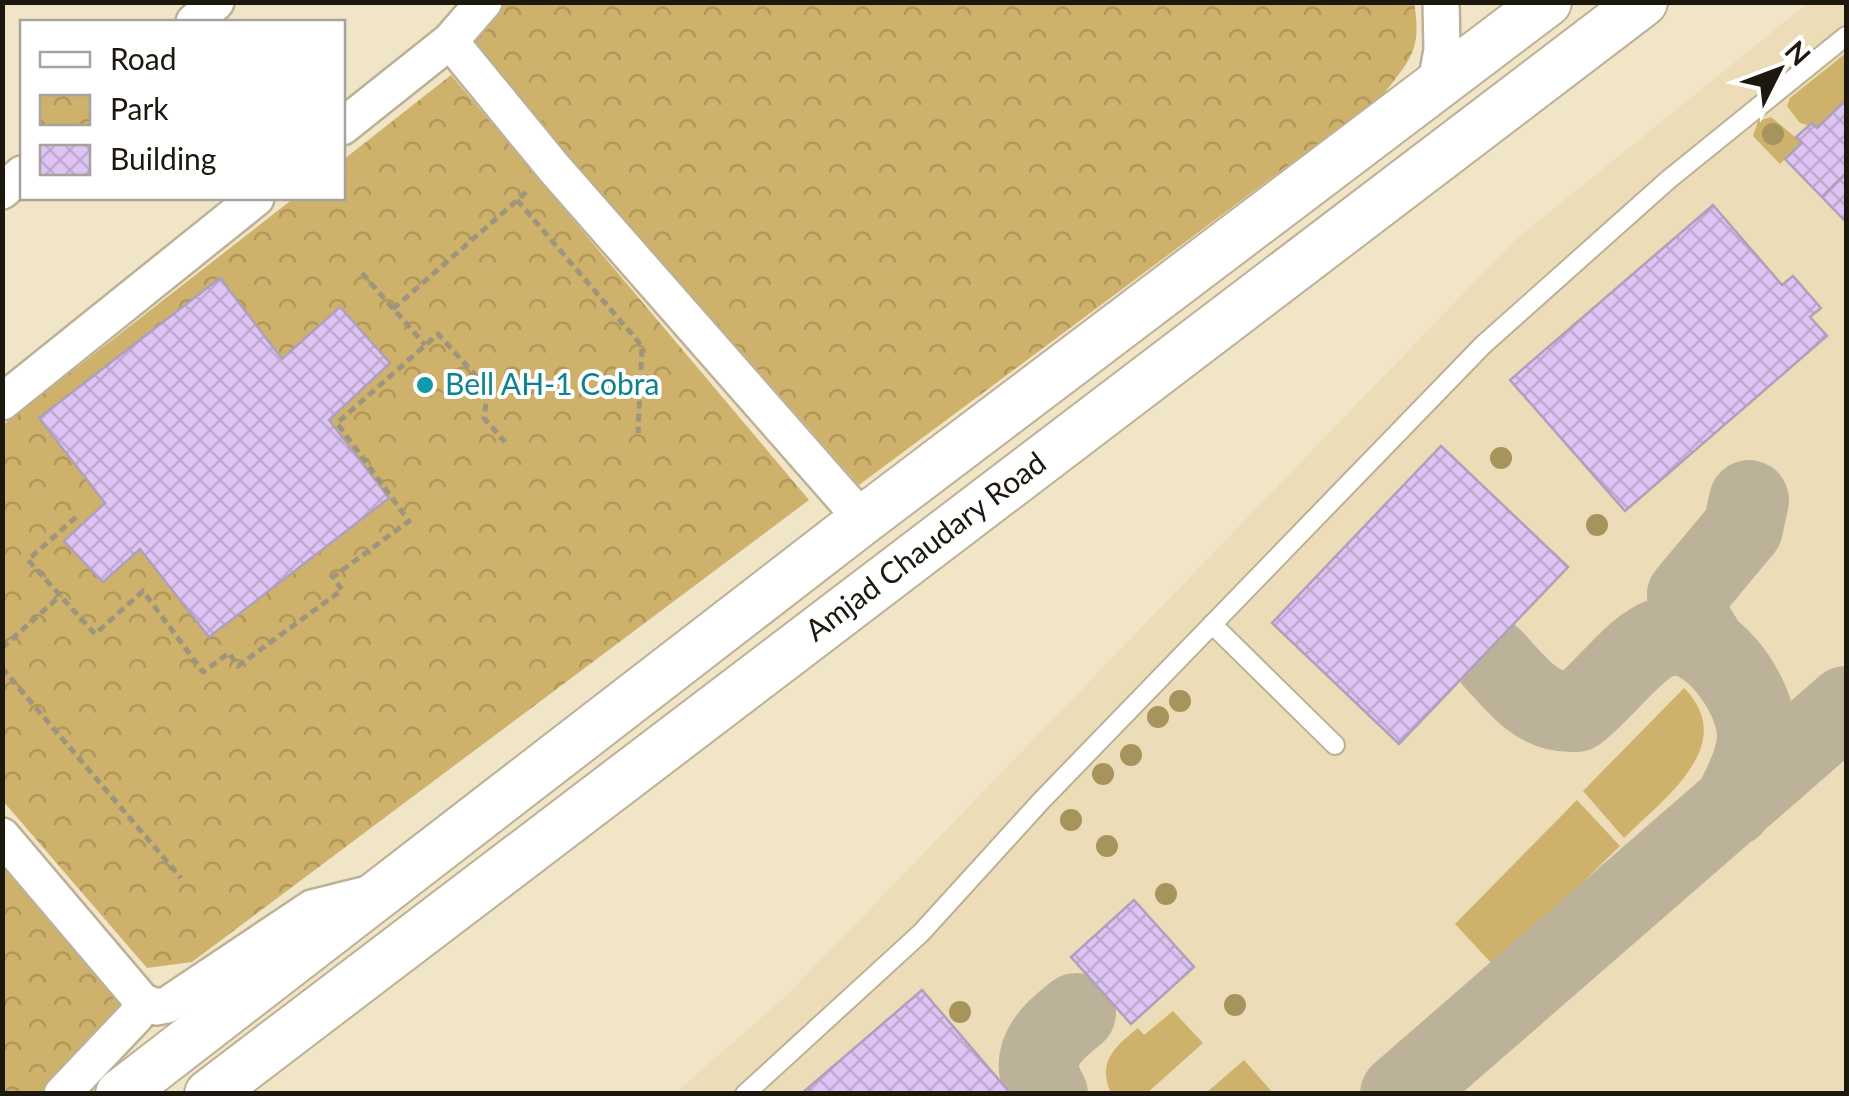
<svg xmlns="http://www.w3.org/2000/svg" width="1849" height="1096" font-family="Lato,sans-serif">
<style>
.built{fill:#ecddb8}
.grass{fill:#ceb16a}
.park{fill:url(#park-crowns)}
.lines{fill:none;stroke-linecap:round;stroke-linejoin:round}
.taxiway{stroke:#bcb299;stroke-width:80}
.building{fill:url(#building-cross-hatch);stroke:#aea0bb;stroke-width:2.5}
.lane-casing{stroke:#bcb195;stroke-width:22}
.street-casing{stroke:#bcb195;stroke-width:40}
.secondary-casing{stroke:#bcb195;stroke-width:52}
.path{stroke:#9e957f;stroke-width:5;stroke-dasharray:8 5;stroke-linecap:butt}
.lane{stroke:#fff;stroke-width:18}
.street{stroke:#fff;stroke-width:35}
.secondary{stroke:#fff;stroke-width:48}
.tree{fill:#a6945c}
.culture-dot{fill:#0f9aa8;stroke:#fff;stroke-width:4}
.labels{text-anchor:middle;stroke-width:8;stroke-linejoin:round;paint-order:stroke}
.culture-label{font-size:30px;fill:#0d838f;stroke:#fff;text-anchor:start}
.street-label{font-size:30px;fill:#1c180d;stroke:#fff}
</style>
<defs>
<pattern id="park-crowns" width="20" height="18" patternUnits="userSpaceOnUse" patternTransform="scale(2.5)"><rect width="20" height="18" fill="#ceb16a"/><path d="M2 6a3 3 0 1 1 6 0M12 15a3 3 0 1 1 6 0" fill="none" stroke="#b0985b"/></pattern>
<pattern id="building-cross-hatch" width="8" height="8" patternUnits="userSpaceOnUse" patternTransform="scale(2.5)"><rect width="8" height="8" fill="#dec4f4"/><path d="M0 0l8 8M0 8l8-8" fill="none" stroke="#bea8d0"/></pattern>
</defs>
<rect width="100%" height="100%" fill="#f1e5c8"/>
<!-- built -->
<path class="built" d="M1808,3H1846V1093L674,1094L786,996L1515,240Z"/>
<!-- grass -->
<path class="grass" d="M1846,53V100L1817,128L1800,123L1787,106L1790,98Z
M1771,117L1802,143L1780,164L1753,136L1758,121Z
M1684,688C1740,745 1663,799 1624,838L1583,791Z
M1577,800L1620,846L1495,967L1455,924Z
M1173,1011L1203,1043L1147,1093H1111C1097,1063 1114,1047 1138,1028L1144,1035Z
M1244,1060L1273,1093H1206Z"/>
<!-- park -->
<path class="park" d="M503,2H1414C1422,50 1411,58 1383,95L859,485L476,51C472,25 485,18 503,2Z
M451,75L809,500L192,962L147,968L3,801L2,426L294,198H342L343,160Z
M2,854L129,1006L41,1093H3Z"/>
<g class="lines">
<!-- taxiway -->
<path class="taxiway" d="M1706,645L1691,621L1687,595L1743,528L1749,500
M1492,658C1518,685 1536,714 1576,712C1603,693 1635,645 1664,637C1709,625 1755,694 1757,733C1758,758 1743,784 1733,806
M1048,1094C1026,1057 1047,1036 1076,1013
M1400,1094L1846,706"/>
</g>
<!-- building -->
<path class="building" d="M1846,100V173L1822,197L1785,159L1802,143L1796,137L1812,123L1817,128Z
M1846,173V222L1822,197Z
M1713,205L1782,285L1793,276L1821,308L1810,317L1827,336L1625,511L1510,380Z
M220,278L282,359L340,307L390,363L329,420L389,498L209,637L140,549L103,582L64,541L105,503L39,418Z
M1441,446L1568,567L1399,744L1272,623Z
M1134,900L1194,967L1131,1024L1071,957Z
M922,990L1011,1094H801Z"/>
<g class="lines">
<!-- lane casing -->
<g class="lane-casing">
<path id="lane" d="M1212,624L1335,745
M745,1094L921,933L1042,800L1483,345L1668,180L1846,36"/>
</g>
<!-- street casing -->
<g class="street-casing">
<path id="street" d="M194,22L216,2
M450,41L554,168L863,520
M1435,88L1442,50L1441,2
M342,127L450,41L484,2
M2,191L22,174
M2,402L256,198
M2,836L142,1001L156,1007L167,1005L312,908L372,893
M62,1094L136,1016L142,1001"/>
</g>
<!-- secondary casing -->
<g class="secondary-casing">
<path id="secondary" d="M120,1094L863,520L1547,2
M209,1094L1643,2"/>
</g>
<!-- path -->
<path class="path" d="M517,200L642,346L638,433
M362,273L425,345
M393,309L530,189
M76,517L28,560L95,634L143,591L203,672L229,653L238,666L342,590L333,577L409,521L337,423L438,334L488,389L484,418L505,442
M2,648L61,595
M2,668L181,878"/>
<!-- lane -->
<use href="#lane" class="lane"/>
<!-- street -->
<use href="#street" class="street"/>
<!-- secondary -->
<use href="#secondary" class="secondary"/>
</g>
<!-- trees -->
<g class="tree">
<circle cx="1773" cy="134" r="11"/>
<circle cx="1501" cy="458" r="11"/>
<circle cx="1597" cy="525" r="11"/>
<circle cx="1180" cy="701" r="11"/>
<circle cx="1158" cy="717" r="11"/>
<circle cx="1131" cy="755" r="11"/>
<circle cx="1103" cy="774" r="11"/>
<circle cx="1071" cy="820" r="11"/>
<circle cx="1107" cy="846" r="11"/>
<circle cx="1166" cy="894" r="11"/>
<circle cx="1235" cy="1005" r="11"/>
<circle cx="960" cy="1012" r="11"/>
</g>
<!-- markers -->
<circle class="culture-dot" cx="425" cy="385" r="10"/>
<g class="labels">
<!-- culture labels -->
<g class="culture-label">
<text x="445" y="395">Bell AH-1 Cobra</text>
</g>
<!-- street labels -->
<g class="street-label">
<text transform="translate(926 547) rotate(-37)" y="10">Amjad Chaudary Road</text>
</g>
</g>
<!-- border -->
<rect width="1849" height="1096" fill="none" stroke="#1c180d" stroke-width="10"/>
<!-- legend -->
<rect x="20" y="20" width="325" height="180" fill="#ffffff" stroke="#a4a39e" stroke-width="2.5"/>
<rect x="40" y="52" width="50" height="15" fill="#ffffff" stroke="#a4a39e" stroke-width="2.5"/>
<text x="110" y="70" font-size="30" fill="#1c180d">Road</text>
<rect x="40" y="95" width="50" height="30" fill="url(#park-crowns)" stroke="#a4a39e" stroke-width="2.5"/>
<text x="110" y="120" font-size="30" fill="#1c180d">Park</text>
<rect x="40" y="145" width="50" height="30" fill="url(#building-cross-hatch)" stroke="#a4a39e" stroke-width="2.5"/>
<text x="110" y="170" font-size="30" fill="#1c180d">Building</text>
<!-- north arrow -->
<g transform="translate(1779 70) rotate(48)" stroke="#ffffff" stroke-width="8" paint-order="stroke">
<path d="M0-8L18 38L0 25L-18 38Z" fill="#1c180d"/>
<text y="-15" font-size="28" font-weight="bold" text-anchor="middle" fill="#1c180d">N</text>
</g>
</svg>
